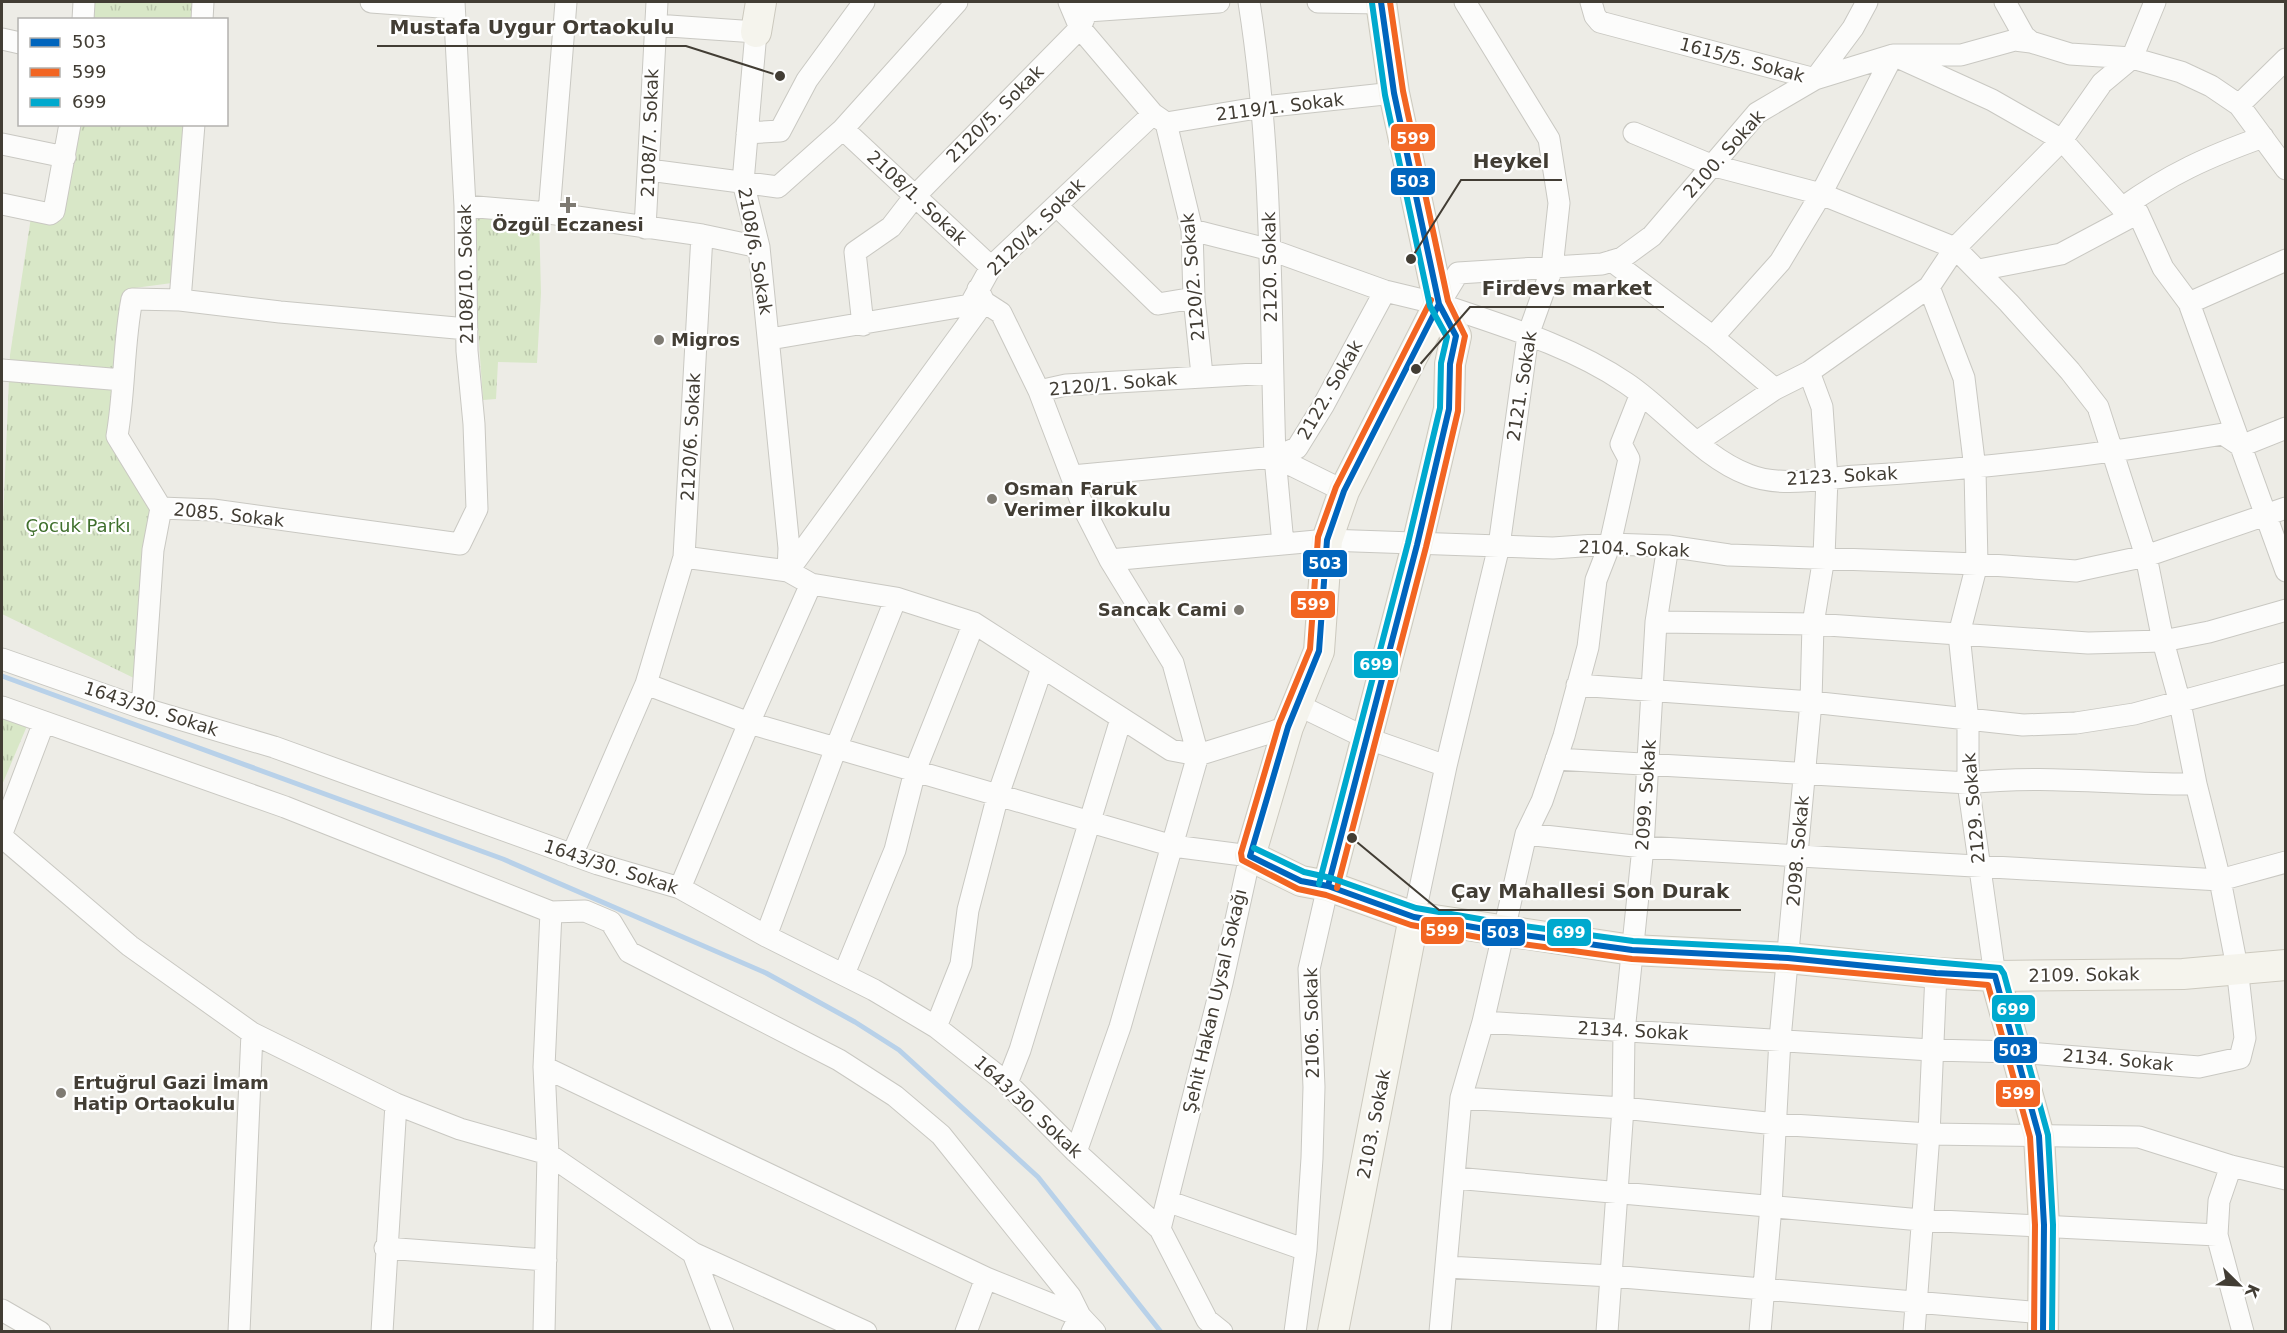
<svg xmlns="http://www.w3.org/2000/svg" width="2287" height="1333" font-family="'DejaVu Sans',sans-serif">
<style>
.park{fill:url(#park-tufts)}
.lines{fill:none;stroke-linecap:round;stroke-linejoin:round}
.stream{stroke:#b8d1e9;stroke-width:5}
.street-casing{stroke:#c9c8c2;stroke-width:23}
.secondary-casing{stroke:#ccc9be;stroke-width:32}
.street{stroke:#fcfcfb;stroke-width:21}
.secondary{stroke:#f5f4ed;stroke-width:30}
.bus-1-casing{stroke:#fff;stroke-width:10}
.bus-2-casing{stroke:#fff;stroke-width:10}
.bus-3-casing{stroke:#fff;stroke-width:10}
.bus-1{stroke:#0065bd;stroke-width:6}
.bus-2{stroke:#f26522;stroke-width:6}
.bus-3{stroke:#00a9ce;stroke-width:6}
.poi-dot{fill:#7e7a72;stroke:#fff;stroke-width:2}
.labels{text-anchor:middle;stroke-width:4.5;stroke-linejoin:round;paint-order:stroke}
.street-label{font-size:18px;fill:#423d34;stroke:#fff}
.poi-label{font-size:18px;font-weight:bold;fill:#423d34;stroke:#fff;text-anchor:start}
.park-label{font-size:18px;fill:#3f6f2c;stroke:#fff}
.leader{fill:none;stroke:#423d34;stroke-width:2}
.callout-dot{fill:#423d34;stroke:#fff;stroke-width:2}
.callout-label{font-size:20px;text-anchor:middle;font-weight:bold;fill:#423d34;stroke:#fff;stroke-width:4.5;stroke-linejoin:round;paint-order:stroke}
.line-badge{stroke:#fff;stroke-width:2}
.badge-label{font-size:16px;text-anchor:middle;font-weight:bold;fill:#fff}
</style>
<defs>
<pattern id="park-tufts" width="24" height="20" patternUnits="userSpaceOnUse" patternTransform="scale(1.5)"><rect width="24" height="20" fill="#d8e7c7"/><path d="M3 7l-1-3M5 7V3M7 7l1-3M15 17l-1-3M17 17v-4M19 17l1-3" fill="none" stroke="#bbc7ac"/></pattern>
</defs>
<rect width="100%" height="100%" fill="#edece6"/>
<!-- park -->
<path class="park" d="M94,2H195L194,19L91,20Z
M74,125H185L172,283L127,289L113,438L156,509L138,680L2,614V545L10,355L31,217H58Z
M470,213L539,215L541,293L537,363L498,362L496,399L483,400Z
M2,717L27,726L2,785Z"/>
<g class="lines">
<!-- stream -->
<path class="stream" d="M2,676L503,859L766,973L855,1022L899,1050L1038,1177L1161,1332"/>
<!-- street casing -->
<g class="street-casing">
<path id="street" d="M371,2L454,8
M1069,2L1080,28L1153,114L1166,123L1192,230L1194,298L1202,375
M1249,2C1273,153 1270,305 1275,457L1344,491
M1318,2L1381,3
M1591,2L1595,16L1600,22L1815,79L1853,28L1867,2
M2005,2L2024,36L2031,42
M83,20L84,2
M202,20L203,2
M655,25L756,32L743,182L759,247L789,548L788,571
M2,39L20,43
M2239,105L2286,59
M1166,123L1263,107L1394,93
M843,129L991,267
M747,133L780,131L807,80L864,2
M2,144L65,157
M649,170L778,187L843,129L957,2
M2,204L50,214L54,211L70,124
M465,206L549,213L702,235L684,557L788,571L811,584L896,598L974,623L1171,750L1198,755L1120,1027L1076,1152
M1057,206L1158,304L1194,298
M2122,208C2170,174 2207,157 2263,137
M549,213L566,2
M645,228L657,2
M1192,230L1271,250L1385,291L1439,304L1458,273L1602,264L1622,258L1652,236L1757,113L1815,79L1893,55H1961L2015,40L2031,42L2070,54L2132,58L2181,72L2211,86L2239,105L2286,169
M702,235L759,247
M1612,261L1713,337L1775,389
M1979,270L2061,254L2138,213
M1929,287L1964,378L1975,469L1977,564L1959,634L1968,721V783L1995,976
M978,289L984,302L1001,313L1039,391L1066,385L1272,373
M180,300L194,124
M2189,303L2286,260
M1439,304C1503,326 1570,345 1626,383C1668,411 1701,457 1749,475C1782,488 1824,478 1857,476C1981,469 2101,455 2223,434L2241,446L2286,428
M863,325L855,252L891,227L915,196L1080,28L1087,11L1219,2
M1713,337L1780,262L1821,194L1893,55L1992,100L2062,140L2122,208L2138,213L2163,268L2189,303L2286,571
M770,339L970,305L991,267L1153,114
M2,370L123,380
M1039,391L1084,509L1110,560L1173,663L1198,755L1288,727
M1697,442L1775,389L1809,372L1929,287L1955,248L2062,140L2102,83L2132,58L2155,2
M1275,457L1283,544
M1072,476L1275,457L1297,448L1323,406L1385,291
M161,508L117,436C125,390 123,345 132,299L180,300L280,312L467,329
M1110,560L1327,540L1499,546L1528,335L1552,268L1559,203L1549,139L1465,2
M788,571L984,302
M811,584L749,723L836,748L896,598
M1656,622L1813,624L2088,643L2163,641L2209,632L2286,610
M2,659L142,708L274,747L598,864L680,888L766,936L874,990L936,1027L1007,1083L1076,1152L1160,1229L1207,1320L1222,1332
M646,684L749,723L680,888
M1577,685L1811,702L2023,725L2076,723L2134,714L2286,673
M1296,704L1366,738L1446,766
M2,707L285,807L551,912L585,911L611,922L629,952L839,1060L895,1096L941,1135L1070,1296L1080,1316L1095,1332
M142,708L153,550L161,508L213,510L460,544L477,509L474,424L467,351L465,206L454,2
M1556,759L1968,783C2044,774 2120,785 2196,784
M2,833L44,722
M1526,834L1643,847L2220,880L2286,862
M2,837L130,946L252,1033L396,1104L460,1129L548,1154L693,1253L723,1332
M572,855L646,684L684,557
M1414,917L1446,766L1499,546L1553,548L1610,544L1668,546L1729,555L1977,564L2076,571L2146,556L2286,508
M766,936L836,748L915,771L974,623
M844,974L895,850L915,771L1173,846L1250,856L1222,983L1160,1229
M1483,1022L1931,1050L2017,1052L2199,1067L2240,1058L2245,1038L2237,967L2220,880L2196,784L2180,703L2163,641L2146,556L2098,407L2070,371L2009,303L1955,248L1821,194L1711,165L1634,133
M936,1027L961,964L968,910L998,795L1042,668
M544,1067L986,1278
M1007,1083L1020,1050L1121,719
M1461,1098L1623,1108L1776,1124L1929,1134L2139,1137L2231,1166L2286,1179
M2231,1166L2219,1201L2217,1235L2243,1332
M1455,1178L1921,1220L2217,1235
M1167,1201L1306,1250
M385,1248L546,1260
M693,1253L866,1332
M1447,1267L1611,1276L2043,1313
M2,1310L40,1332
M239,1332L252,1033
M382,1332L396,1104
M544,1332L548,1154L544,1067L551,912
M966,1332L986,1278L1080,1316L1072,1332
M1295,1332L1306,1250L1312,1158L1314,1087L1309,969L1328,886
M1440,1332L1461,1098L1483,1022L1526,834L1542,801L1564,736L1588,647L1596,580L1610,544L1629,459L1621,444L1640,396
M1607,1332L1623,1108L1624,1032L1643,847L1656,622L1668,546
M1760,1332L1771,1206L1780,1039L1811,702L1813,624L1824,557L1827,478L1822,407L1809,372
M1914,1332L1929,1134L1936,973"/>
</g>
<!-- secondary casing -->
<g class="secondary-casing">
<path id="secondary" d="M756,32L761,2
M1439,304L1344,491L1327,540L1319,651L1288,727L1250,856L1301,881L1328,886L1414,917L1632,950L1788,958L1936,973L1995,976L2183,974L2286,965
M1328,886L1417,545L1449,409L1450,364L1456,336L1439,304L1394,93L1381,2
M1995,976L2039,1136L2044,1225L2043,1332
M1333,1332L1414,917"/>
</g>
<!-- street -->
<use href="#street" class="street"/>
<!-- secondary -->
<use href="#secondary" class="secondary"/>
<!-- bus-1 casing -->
<g class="bus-1-casing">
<path id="bus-1" d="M1439,304L1344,491L1327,540L1319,651L1288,727L1250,856L1301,881L1328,886L1414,917L1502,932L1632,950L1788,958L1936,973L1995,976L2039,1136L2044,1225L2043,1332
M1328,886L1417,545L1449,409L1450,364L1456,336L1439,304L1394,93L1381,2"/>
</g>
<!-- bus-2 casing -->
<g class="bus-2-casing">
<path id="bus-2" d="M1431,300L1336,487L1318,537L1310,649L1279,724L1241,853L1242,860L1298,889L1326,895L1411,925L1500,941L1632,959L1787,967L1988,985L2030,1137L2035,1225L2034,1332
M1337,888L1426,547L1458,411L1459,365L1465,336L1448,301L1403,91L1390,2"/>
</g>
<!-- bus-3 casing -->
<g class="bus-3-casing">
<path id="bus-3" d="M1254,848L1304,872L1331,878L1416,908L1503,923L1633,941L1788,949L2000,968L2004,974L2048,1135L2053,1225L2052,1332
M1319,884L1408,543L1440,408L1441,363L1447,337L1430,306L1385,95L1372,3"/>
</g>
<!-- bus-1 -->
<use href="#bus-1" class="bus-1"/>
<!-- bus-2 -->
<use href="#bus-2" class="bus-2"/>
<!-- bus-3 -->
<use href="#bus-3" class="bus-3"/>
</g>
<!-- markers -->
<g class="poi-dot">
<path d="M565 196h6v6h6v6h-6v6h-6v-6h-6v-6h6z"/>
<circle cx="659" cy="340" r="6"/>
<circle cx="992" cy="499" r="6"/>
<circle cx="1239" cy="610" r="6"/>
<circle cx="61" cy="1093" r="6"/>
</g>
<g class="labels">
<!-- street labels -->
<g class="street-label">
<text transform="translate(1742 60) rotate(15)" y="6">1615/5. Sokak</text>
<text transform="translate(1280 107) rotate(-7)" y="6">2119/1. Sokak</text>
<text transform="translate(995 114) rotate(-45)" y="6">2120/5. Sokak</text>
<text transform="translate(650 133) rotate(-88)" y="6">2108/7. Sokak</text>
<text transform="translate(1724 154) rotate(-48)" y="6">2100. Sokak</text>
<text transform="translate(917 198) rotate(43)" y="6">2108/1. Sokak</text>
<text transform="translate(1036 227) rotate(-45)" y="6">2120/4. Sokak</text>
<text transform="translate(755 251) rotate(80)" y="6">2108/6. Sokak</text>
<text transform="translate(1270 267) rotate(-91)" y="6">2120. Sokak</text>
<text transform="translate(466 274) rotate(-91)" y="6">2108/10. Sokak</text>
<text transform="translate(1193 277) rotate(-95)" y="6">2120/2. Sokak</text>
<text transform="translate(1113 384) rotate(-5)" y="6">2120/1. Sokak</text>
<text transform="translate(1522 386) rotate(-81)" y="6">2121. Sokak</text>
<text transform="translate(1330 390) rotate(-60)" y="6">2122. Sokak</text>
<text transform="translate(691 437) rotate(-87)" y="6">2120/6. Sokak</text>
<text transform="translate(1842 476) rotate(-3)" y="6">2123. Sokak</text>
<text transform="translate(229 515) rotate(6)" y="6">2085. Sokak</text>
<text transform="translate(1634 549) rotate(2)" y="6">2104. Sokak</text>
<text transform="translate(151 709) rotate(18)" y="6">1643/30. Sokak</text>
<text transform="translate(1646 795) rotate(-86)" y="6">2099. Sokak</text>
<text transform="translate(1974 808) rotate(-95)" y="6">2129. Sokak</text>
<text transform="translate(1798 851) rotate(-85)" y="6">2098. Sokak</text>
<text transform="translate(611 867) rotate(18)" y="6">1643/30. Sokak</text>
<text transform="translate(2084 975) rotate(-1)" y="6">2109. Sokak</text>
<text transform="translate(1215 1001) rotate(-77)" y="6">Şehit Hakan Uysal Sokağı</text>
<text transform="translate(1312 1023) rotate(-91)" y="6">2106. Sokak</text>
<text transform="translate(1633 1031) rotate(3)" y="6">2134. Sokak</text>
<text transform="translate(2118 1060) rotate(5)" y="6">2134. Sokak</text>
<text transform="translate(1028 1107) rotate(43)" y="6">1643/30. Sokak</text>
<text transform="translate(1374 1124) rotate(-79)" y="6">2103. Sokak</text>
</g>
<!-- poi labels -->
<g class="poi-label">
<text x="568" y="231" text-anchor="middle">Özgül Eczanesi</text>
<text x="671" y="346">Migros</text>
<text x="1004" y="495">Osman Faruk<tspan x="1004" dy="21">Verimer İlkokulu</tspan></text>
<text x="1227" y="616" text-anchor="end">Sancak Cami</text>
<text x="73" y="1089">Ertuğrul Gazi İmam<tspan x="73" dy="21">Hatip Ortaokulu</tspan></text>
</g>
<!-- park labels -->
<g class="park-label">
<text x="78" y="532">Çocuk Parkı</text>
</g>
</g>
<!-- callouts -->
<path class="leader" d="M780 76L686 46H377M1411 259L1461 180H1562M1416 369L1470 307H1664M1352 838L1439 910H1741"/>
<g class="callout-dot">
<circle cx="780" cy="76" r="6"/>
<circle cx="1411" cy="259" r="6"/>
<circle cx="1416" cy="369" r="6"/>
<circle cx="1352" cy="838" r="6"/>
</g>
<g class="callout-label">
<text x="532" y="34">Mustafa Uygur Ortaokulu</text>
<text x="1511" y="168">Heykel</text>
<text x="1567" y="295">Firdevs market</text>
<text x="1590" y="898">Çay Mahallesi Son Durak</text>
</g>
<g class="line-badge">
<rect x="1390" y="123" width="46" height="29" rx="6" fill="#f26522"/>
<rect x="1390" y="167" width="46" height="29" rx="6" fill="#0065bd"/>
<rect x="1302" y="549" width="46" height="29" rx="6" fill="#0065bd"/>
<rect x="1290" y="590" width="46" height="29" rx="6" fill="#f26522"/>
<rect x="1353" y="650" width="46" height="29" rx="6" fill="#00a9ce"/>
<rect x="1420" y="916" width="45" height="29" rx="6" fill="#f26522"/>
<rect x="1546" y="918" width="46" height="29" rx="6" fill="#00a9ce"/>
<rect x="1481" y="918" width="45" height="29" rx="6" fill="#0065bd"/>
<rect x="1991" y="994" width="45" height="29" rx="6" fill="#00a9ce"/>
<rect x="1993" y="1036" width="45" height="28" rx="6" fill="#0065bd"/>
<rect x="1995" y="1079" width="46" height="29" rx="6" fill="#f26522"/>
</g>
<g class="badge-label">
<text x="1413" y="144">599</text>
<text x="1413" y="187">503</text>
<text x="1325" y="569">503</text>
<text x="1313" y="610">599</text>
<text x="1376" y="670">699</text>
<text x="1442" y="936">599</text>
<text x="1569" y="938">699</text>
<text x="1503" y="938">503</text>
<text x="2013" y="1015">699</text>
<text x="2015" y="1056">503</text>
<text x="2018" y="1099">599</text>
</g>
<!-- border -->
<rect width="2287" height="1333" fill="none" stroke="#423d34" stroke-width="6"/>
<!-- legend -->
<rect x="18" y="18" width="210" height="108" fill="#ffffff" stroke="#b3b1ae" stroke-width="1.5"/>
<rect x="30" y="38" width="30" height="9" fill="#0065bd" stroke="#b3b1ae" stroke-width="1.5"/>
<text x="72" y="48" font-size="18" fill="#423d34">503</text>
<rect x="30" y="68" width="30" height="9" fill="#f26522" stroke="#b3b1ae" stroke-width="1.5"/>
<text x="72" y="78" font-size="18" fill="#423d34">599</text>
<rect x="30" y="98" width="30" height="9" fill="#00a9ce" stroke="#b3b1ae" stroke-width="1.5"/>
<text x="72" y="108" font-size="18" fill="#423d34">699</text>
<!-- north arrow -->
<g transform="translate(2239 1285) rotate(114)" stroke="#ffffff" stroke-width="4.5" paint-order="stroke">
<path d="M0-4.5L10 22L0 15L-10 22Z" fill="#423d34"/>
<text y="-9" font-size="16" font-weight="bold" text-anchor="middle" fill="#423d34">K</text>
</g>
</svg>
